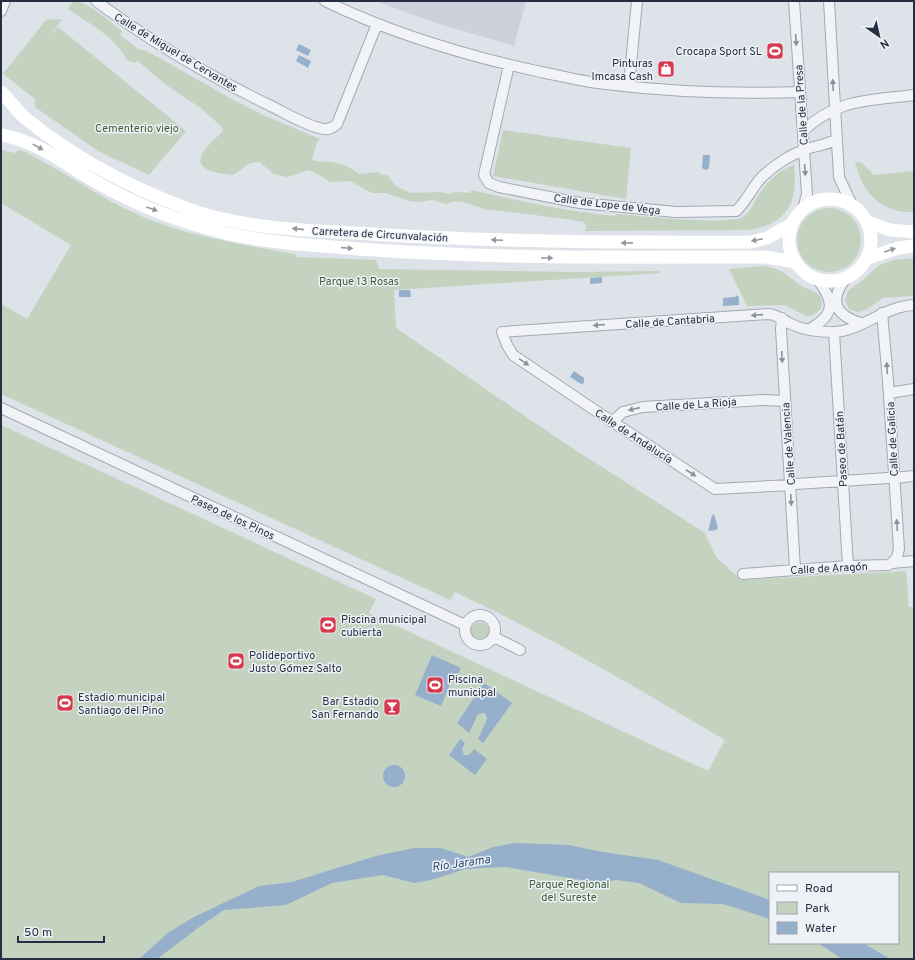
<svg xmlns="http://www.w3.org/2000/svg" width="915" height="960" font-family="Overpass,sans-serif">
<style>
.built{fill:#ccd1db}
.green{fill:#c3d3bf;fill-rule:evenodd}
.water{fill:#96afcb}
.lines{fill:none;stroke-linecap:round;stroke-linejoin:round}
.street-casing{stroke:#a3a9b3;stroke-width:12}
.street{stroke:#f1f3f7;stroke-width:10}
.secondary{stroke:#fff;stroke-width:13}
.oneway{fill:#8c919c}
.oneway2{fill:#9297a0}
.labels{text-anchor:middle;stroke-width:3;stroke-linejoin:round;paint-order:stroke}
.poi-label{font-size:11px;fill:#262f41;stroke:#eef1f6;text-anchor:start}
.street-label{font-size:11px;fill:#262f41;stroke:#eef1f6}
.park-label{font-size:11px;fill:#3a5d33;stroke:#eef1f6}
.water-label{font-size:12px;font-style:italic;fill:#2e4d77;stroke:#eef1f6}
</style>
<rect width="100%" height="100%" fill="#dee2e9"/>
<!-- built -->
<path class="built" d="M376,1H526L514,46L436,23Z"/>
<!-- green -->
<path class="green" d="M73,1C88,1 110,22 122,31L120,35L138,49L147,51L228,97L263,115L320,139L317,142L312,159L314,161L332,162L347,166L360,174L377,172L382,175L386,174L397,187L411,193L440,192L449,194L456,192L469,193L472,190C519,201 566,211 615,216L616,214C637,215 731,227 744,216C750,212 753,205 756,199C765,184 777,171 794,165C798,201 789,222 751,230L585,231L587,226L584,222C553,217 522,213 491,210C476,209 463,196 446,204L432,200L417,202L409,201L386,193H372L350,181L330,182L314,172L308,170L288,177L281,176L274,174L259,162L250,163L233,175C217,173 187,170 207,147C212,141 218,136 223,131L222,127L202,109L166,85L138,61L134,63L127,60C116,37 89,24 68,9Z
M62,19L50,37L58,27L186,131L149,175L98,151L35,107V99L3,74L46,20Z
M503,130L631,148L626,199L493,176Z
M1,150L15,153L18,150L25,152C69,174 109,205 156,222C200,238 248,246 295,254L297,257L376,260L379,269L576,272L658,271L661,273L394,290L396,328L566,444L705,533L716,557L741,580L906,571L909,607H914V959H1V425L376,599L369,613L708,771L725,740C637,688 548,636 455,592L450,600L1,394V304L27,319L71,245L1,203ZM770,873H898V943H770Z
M855,162L862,163L874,175L914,171V212C881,214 862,192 855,162Z
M797 240a32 32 0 1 1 64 0a32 32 0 1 1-64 0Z
M914,258V296L883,298L866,310L858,312L849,309L845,300L848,291L863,280L879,265L894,260Z
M762,266C783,269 784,273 800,285C811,292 827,291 820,310L811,316H806L785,305L747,306L729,269Z
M471 631a9 9 0 1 1 18 0a9 9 0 1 1-18 0Z"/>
<!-- water -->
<path class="water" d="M299,44L311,50L308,56L296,50Z
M299,55L311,61L308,68L296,61Z
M703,155H710L709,168L706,170L702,168Z
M602,277V283L590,284V278Z
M399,290H410L411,297H399Z
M736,295L739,297V305L723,306V298L735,297Z
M574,371L584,378V383L581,384L570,377Z
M714,514L718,528L716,530L708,531L712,516Z
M432,655L461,668L458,674L455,673L441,706L415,695Z
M484,683L512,703L483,743L478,739L487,719L485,713L478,714L469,733L457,723Z
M460,739L465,743L462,749L464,755H469L474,749L487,759L475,775L449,755Z
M383 776a11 11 0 1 1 22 0a11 11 0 1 1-22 0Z
M515,843L569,845L603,852L658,860L770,900V919L723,904L681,903L639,883L616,880L598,883L506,867L465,869L431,880L414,883L383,875L332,883L286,905L224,910L202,925L157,959H139L169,932L194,917L259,886L292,882L376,856L414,848H441L468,857L493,847Z
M818,943H863L890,959H842Z"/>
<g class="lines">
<!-- street casing -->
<g class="street-casing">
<path id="street" d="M96,1C151,42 211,77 273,107C287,114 309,127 324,129C330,130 333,127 337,124L377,24
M325,1C393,34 467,56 541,72C562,76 584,82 606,84C670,92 735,94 800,92
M794,1L807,194L803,209
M829,1L839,177L852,205
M1,11L5,1
M509,65L484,175L489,183L499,187L580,203L676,212L736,211C747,201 752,187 762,177C773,166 790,155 804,150C815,146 825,145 836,140
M629,86L637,1
M803,131C838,98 869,101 914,95
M846,278C829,300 834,315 861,323
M882,313L888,381L899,549L897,557L892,563
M782,318L781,329L795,569
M810,329C836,314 834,301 818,280
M834,332L848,566
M889,393L914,389
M1,408L465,625
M612,422L623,412L643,407L764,400L785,401
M894,478L914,476
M796,484L888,478
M790,485L715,489L590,407L513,355L507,345L502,332L769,314C778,315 783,320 791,324C803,330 820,332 833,332C862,331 884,306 914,305
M743,574L848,566L888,565L892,563L914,561
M465 630a15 15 0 1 1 30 0a15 15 0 1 1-30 0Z
M494,637L520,650"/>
</g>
<!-- street -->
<use href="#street" class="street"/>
<!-- secondary -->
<path class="secondary" d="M1,92C10,100 16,110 25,118C72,156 127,186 183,207C242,230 309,230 371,234C498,242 624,243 751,242L767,238L792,224
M1,135C38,141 65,164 96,182C136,205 180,222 225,233C273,244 324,246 374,250C505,259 635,257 766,257L795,262
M789 240a41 41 0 1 1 82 0a41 41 0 1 1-82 0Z
M868,222L890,230L914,232
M868,258L898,248L914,246"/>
</g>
<!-- one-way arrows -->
<defs><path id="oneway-solid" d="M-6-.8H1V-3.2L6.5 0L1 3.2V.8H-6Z"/></defs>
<g class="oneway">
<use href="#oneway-solid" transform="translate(796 40) rotate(86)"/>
<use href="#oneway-solid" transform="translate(833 85) rotate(-93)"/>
<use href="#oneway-solid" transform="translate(805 170) rotate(86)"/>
<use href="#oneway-solid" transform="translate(757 315) rotate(176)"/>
<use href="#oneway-solid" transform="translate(599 325) rotate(176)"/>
<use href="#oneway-solid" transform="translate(782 357) rotate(87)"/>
<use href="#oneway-solid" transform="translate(524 362) rotate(35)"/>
<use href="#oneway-solid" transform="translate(887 368) rotate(-94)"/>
<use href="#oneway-solid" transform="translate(634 409) rotate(167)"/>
<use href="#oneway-solid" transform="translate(691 473) rotate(33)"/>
<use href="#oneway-solid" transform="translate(791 500) rotate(87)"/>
<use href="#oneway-solid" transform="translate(897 525) rotate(-94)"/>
</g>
<g class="oneway2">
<use href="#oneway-solid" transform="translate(38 147) rotate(29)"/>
<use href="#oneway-solid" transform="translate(152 209) rotate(20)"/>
<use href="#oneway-solid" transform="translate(298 229) rotate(-174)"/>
<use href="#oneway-solid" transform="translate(497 240) rotate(-178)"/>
<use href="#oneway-solid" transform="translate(757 240) rotate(168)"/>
<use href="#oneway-solid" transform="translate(627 243) rotate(179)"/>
<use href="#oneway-solid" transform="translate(347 248) rotate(4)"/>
<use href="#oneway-solid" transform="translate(890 250) rotate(-19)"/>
<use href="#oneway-solid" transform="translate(547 258)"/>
</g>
<!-- icons -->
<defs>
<g id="stadium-square" transform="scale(0.9)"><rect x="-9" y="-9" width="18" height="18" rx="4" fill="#d73a4e" stroke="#eef1f6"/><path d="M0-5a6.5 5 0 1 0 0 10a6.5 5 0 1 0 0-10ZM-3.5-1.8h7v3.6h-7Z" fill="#fff"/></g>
<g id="shop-square" transform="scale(0.9)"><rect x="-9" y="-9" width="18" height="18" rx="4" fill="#d73a4e" stroke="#eef1f6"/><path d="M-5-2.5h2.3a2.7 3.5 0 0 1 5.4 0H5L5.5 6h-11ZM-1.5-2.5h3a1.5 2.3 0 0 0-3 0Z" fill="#fff"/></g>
<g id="bar-square" transform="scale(0.9)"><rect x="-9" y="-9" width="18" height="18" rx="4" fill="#d73a4e" stroke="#eef1f6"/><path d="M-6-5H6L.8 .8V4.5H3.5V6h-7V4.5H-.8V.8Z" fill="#fff"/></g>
</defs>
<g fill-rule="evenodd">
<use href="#stadium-square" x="775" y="51"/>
<use href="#shop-square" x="666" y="69"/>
<use href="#stadium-square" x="328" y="625"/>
<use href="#stadium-square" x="236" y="661"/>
<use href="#stadium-square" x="435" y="685"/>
<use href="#stadium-square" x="65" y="703"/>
<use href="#bar-square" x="392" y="707"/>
</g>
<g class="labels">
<!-- poi labels -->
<g class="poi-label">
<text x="762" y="55" text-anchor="end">Crocapa Sport SL</text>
<text x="653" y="67" text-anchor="end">Pinturas<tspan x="653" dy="13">Imcasa Cash</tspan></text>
<text x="341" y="623">Piscina municipal<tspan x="341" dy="13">cubierta</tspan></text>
<text x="249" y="659">Polideportivo<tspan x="249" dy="13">Justo Gómez Salto</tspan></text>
<text x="448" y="683">Piscina<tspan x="448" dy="13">municipal</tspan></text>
<text x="78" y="701">Estadio municipal<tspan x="78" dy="13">Santiago del Pino</tspan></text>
<text x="379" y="705" text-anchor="end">Bar Estadio<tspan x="379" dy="13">San Fernando</tspan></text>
</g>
<!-- street labels -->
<g class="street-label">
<text transform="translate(176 52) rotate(31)" y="4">Calle de Miguel de Cervantes</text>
<text transform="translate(801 105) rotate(-94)" y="4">Calle de la Presa</text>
<text transform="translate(607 204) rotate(7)" y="4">Calle de Lope de Vega</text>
<text transform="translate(380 234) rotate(3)" y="4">Carretera de Circunvalación</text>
<text transform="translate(670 321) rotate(-4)" y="4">Calle de Cantabria</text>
<text transform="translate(696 404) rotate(-4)" y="4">Calle de La Rioja</text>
<text transform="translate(634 436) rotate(33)" y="4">Calle de Andalucía</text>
<text transform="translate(892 439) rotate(-93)" y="4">Calle de Galicia</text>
<text transform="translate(788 444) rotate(-94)" y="4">Calle de Valencia</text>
<text transform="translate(841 449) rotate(-93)" y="4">Paseo de Batán</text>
<text transform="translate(233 517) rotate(25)" y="4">Paseo de los Pinos</text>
<text transform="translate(829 568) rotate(-3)" y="4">Calle de Aragón</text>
</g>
<!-- park labels -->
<g class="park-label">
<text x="137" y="132">Cementerio viejo</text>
<text x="359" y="285">Parque 13 Rosas</text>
<text x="569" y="888">Parque Regional<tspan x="569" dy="13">del Sureste</tspan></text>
</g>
<!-- water labels -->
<g class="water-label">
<text transform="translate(461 863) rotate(-8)" y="4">Río Jarama</text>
</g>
</g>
<!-- border -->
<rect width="915" height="960" fill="none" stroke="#262f41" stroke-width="4"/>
<!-- legend -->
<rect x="769" y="872" width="130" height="72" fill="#eef1f6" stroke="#9ea3ae"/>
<rect x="777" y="885" width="20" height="6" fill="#ffffff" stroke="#9ea3ae"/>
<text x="805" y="892" font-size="12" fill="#262f41">Road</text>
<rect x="777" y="902" width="20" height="12" fill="#c3d3bf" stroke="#9ea3ae"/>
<text x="805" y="912" font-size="12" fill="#262f41">Park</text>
<rect x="777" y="922" width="20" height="12" fill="#96afcb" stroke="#9ea3ae"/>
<text x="805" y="932" font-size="12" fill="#262f41">Water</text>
<!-- north arrow -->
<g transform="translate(879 36) rotate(146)" stroke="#eef1f6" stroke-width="3" paint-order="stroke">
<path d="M0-3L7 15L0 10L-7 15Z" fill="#262f41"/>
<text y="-6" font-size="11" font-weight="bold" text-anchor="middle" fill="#262f41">N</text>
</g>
<!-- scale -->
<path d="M18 936v6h86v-6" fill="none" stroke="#262f41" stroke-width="2"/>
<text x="24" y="936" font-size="12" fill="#262f41" stroke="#eef1f6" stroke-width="3" paint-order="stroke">50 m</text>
</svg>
